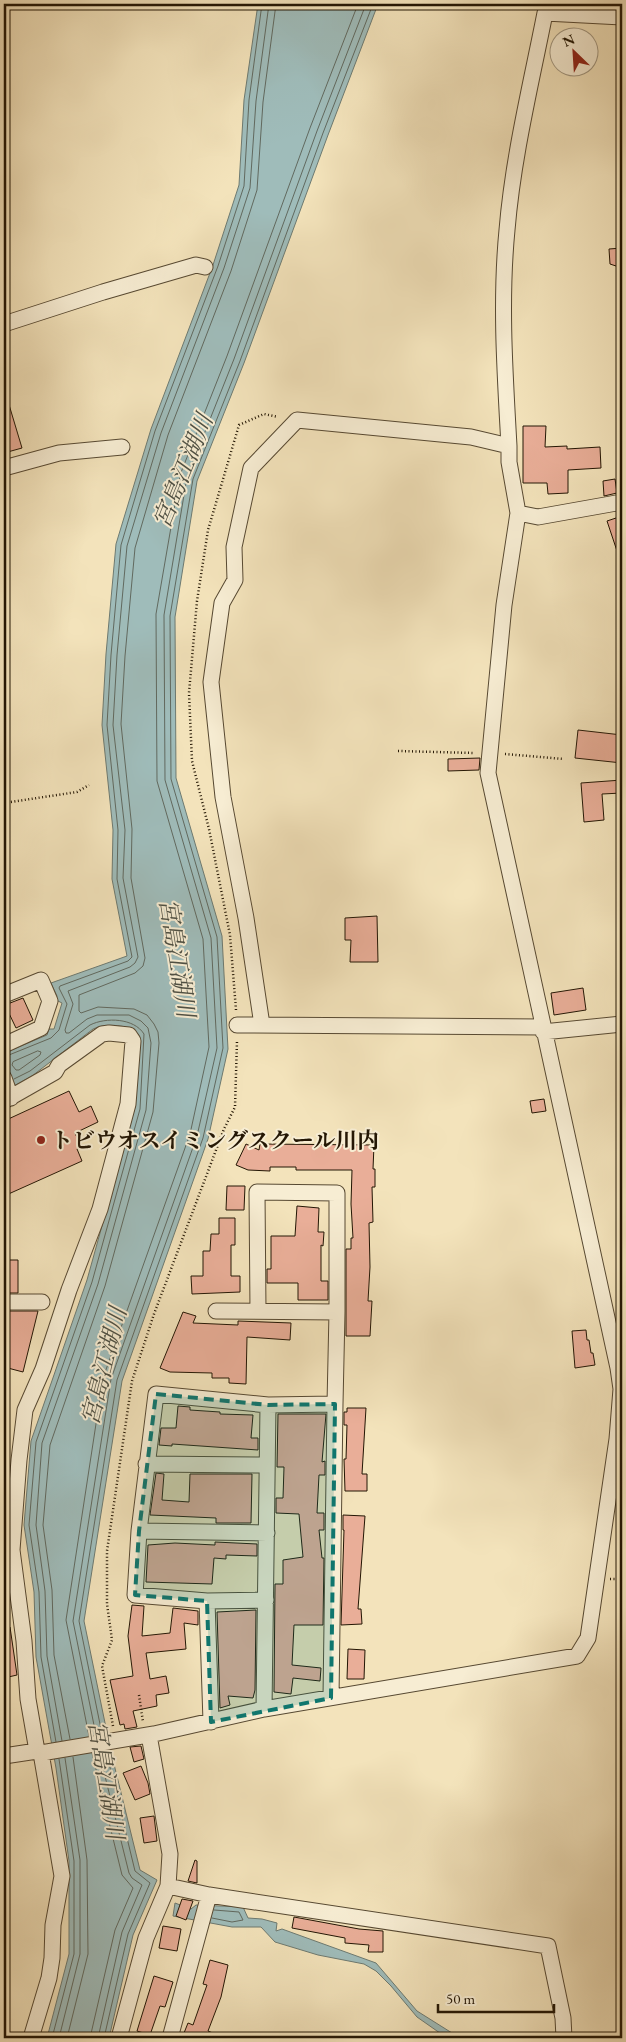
<svg xmlns="http://www.w3.org/2000/svg" width="626" height="2042" font-family="'EB Garamond','Noto Serif JP',serif">
<style>
.water{fill:#9fbcba;stroke:#6d7a71}
.lines{fill:none;stroke-linecap:round;stroke-linejoin:round}
.shore{stroke:#61695f;stroke-width:1}
.building{fill:#e9ae98;stroke:#231604}
.minor-casing{stroke:#574932;stroke-width:17}
.path{stroke:#231604;stroke-width:2.5;stroke-dasharray:1 2.5;stroke-linecap:butt}
.minor{stroke:#f7edd3;stroke-width:15}
.marked{fill:#0f766e;fill-opacity:0.2;stroke:#0f766e;stroke-width:4;stroke-dasharray:10 6;stroke-linejoin:round}
.poi-dot{fill:#8f2418;stroke:#f7edd3;stroke-width:2}
.labels{text-anchor:middle;stroke-width:4;stroke-linejoin:round;paint-order:stroke}
.poi-label{font-size:22px;font-weight:bold;fill:#231604;stroke:#f7edd3;text-anchor:start}
.water-label{font-size:24px;font-style:italic;fill:#4e5044;stroke:#f7edd3}
</style>
<rect width="100%" height="100%" fill="#f3e3bb"/>
<filter id="stains"><feTurbulence type="fractalNoise" baseFrequency=".004" numOctaves="4"/><feColorMatrix values="0 0 0 0 .2 0 0 0 0 .09 0 0 0 0 .02 0 0 0 .5 -.17"/></filter>
<radialGradient id="worn" r=".72"><stop offset=".6" stop-color="#630" stop-opacity="0"/><stop offset="1" stop-color="#630" stop-opacity=".3"/></radialGradient>
<!-- water -->
<path class="water" d="M258,4H378L328,135L244,363L197,481L175,617L176,778L222,936L228,1049L208,1139L122,1381L84,1621L111,1752L140,1870L157,1880L133,1935L109,2038H47L69,1954V1861L56,1768L36,1657L34,1592L24,1525L31,1441L87,1280L135,1107L139,1035C130,1024 106,1023 93,1029L32,1076L12,1087L4,1070V1053L47,1035L49,1029H54L62,1003L56,1000L57,996L51,983L127,956L112,879L113,830L102,725L106,654L116,544L151,429L213,265L239,185L244,100Z
M175,1903L191,1909L196,1905L243,1907L248,1918L262,1919L277,1923L276,1931L282,1929L376,1963L417,2011L460,2038H447L417,2017L391,1986L376,1971L364,1964L318,1955L275,1942L261,1927H232L173,1916Z"/>
<g class="lines">
<!-- shore -->
<path class="shore" d="M38,1051L41,1052L40,1055L19,1070H16L12,1065L13,1062Z
M4,1057L51,1038L59,1030L67,1004L59,988L60,986L128,961L132,957L117,879L118,830L107,725L111,655L121,545L155,431L218,266L244,186L249,100L262,4
M14,1079L30,1071L90,1025C106,1017 134,1018 144,1034L140,1109L92,1282L36,1442L29,1525L39,1592L41,1657L56,1742
M102,1734L79,1621L117,1380L203,1138L223,1048L217,937L171,779L170,616L193,479L240,361L323,133L373,4
M96,1735L73,1621L111,1379L197,1136L217,1048L211,938L165,780L164,615L187,477L234,359L317,131L366,4
M89,1736L66,1620L103,1378L190,1134L209,1047L203,939L157,781L156,614L180,475L227,356L310,128L358,4
M70,1739L54,1655L52,1590L43,1525L50,1445L105,1286L153,1112L159,1043L158,1032L154,1024L147,1015L134,1009L98,1007L81,1013L79,1011V995L135,973L143,966L145,958L131,878L132,829L121,724L125,656L135,548L168,435L231,271L257,190L263,102L276,4
M62,1741L47,1656L45,1591L36,1525L42,1443L98,1284L146,1110L151,1043L148,1028L141,1021L129,1015H97L87,1019L69,1033H66L65,1030L73,1004L68,991L130,967L135,963L138,957L123,878L125,830L113,725L117,655L127,546L161,433L224,268L250,188L256,101L269,4
M212,1918L232,1922L243,1920L239,1912L214,1910
M52,2038L74,1954V1861L59,1759
M59,2038L80,1954V1860L65,1758
M67,2038L88,1954L87,1860L73,1757
M90,2038L115,1930L133,1888L122,1875L92,1753
M98,2038L122,1932L142,1885L132,1878L129,1873L99,1752
M104,2038L128,1934L150,1883L135,1871L106,1751"/>
</g>
<!-- building -->
<path class="building" d="M622,248V268L610,264L609,249Z
M4,398H7L22,448L4,453Z
M523,426H546L545,447L567,446V449L600,447L601,468L568,470V493L548,494L547,483H523Z
M615,479L617,493L604,496L603,481Z
M622,516V559L620,560L607,521Z
M578,730L622,735V763L575,758Z
M480,758L479,770L448,771V759Z
M622,780V793L602,794L604,820L584,822L581,783Z
M377,916L378,962H350L351,940H345V918Z
M583,988L586,1010L554,1015L551,993Z
M23,998L33,1020L16,1028L5,1005Z
M69,1091L79,1112L91,1106L98,1122L75,1133L81,1147L77,1149L82,1161L4,1196V1121Z
M544,1099L546,1111L532,1113L530,1101Z
M246,1144L259,1150L260,1144L374,1145L373,1169H375V1187H372L373,1222L369,1223L370,1267L368,1301H372L370,1336H346V1249H351V1238H353L351,1204L352,1170H296V1167H270V1171L248,1170L236,1165Z
M227,1186H245L244,1210H226Z
M297,1206L319,1208L318,1232H324L323,1246L321,1245V1281H328V1300H298V1283H267V1269H271V1236H295Z
M219,1218H235V1245H231V1276H240V1292L192,1294L191,1276H203V1251H210L211,1234H219Z
M4,1260H18V1293H4Z
M4,1311H38L23,1372L4,1367Z
M183,1312L196,1316L193,1323L238,1325V1321L291,1323L290,1340L247,1337L246,1384L229,1383V1378H212V1373L170,1372L160,1368Z
M586,1330L587,1340H589L591,1353H593L595,1365L575,1368L572,1331Z
M178,1406L190,1407V1410L220,1412V1414L253,1415L251,1438H258V1450L172,1444V1446L159,1445L161,1428H176Z
M347,1408H366L362,1474H367V1491H345L344,1459H346L347,1425H344V1412H347Z
M278,1414H326L322,1462L325,1461V1475H319L317,1513H324V1530H319L322,1558H324L323,1625H294L292,1665L321,1668L320,1681L293,1678L291,1694L274,1692L275,1584H283V1560L303,1557L299,1514L276,1513V1498H283L284,1467H277Z
M156,1473L164,1474L162,1500L189,1502L190,1474H252L251,1523H216V1518L150,1515Z
M343,1515L365,1516L358,1609H361L362,1624L341,1625L344,1530H343Z
M215,1542L257,1544V1556L226,1555V1559L214,1558L212,1584L146,1582L148,1545L175,1543L215,1545Z
M132,1605L144,1606L142,1636L170,1633L173,1608L198,1611V1625L184,1623L186,1649L146,1653L150,1679L166,1676L169,1693L156,1695L157,1706L133,1711L137,1727L125,1729L124,1724L120,1725L110,1680L133,1676L128,1636Z
M256,1610L255,1690L253,1698L228,1696L230,1705L220,1708L217,1612Z
M10,1627L17,1675L4,1678V1628Z
M348,1649L365,1650L364,1679H347Z
M141,1746L144,1759L134,1762L130,1747Z
M141,1766L148,1783L150,1794L135,1800L123,1773Z
M154,1816L157,1841L144,1843L140,1818Z
M195,1860L197,1861V1883L188,1881Z
M182,1899L193,1901L186,1920L176,1916Z
M294,1917L359,1929L383,1931V1952H368L369,1945L345,1943V1938L292,1928Z
M163,1926L181,1929L177,1951L159,1948Z
M210,1960L228,1965L221,1997L208,2031L225,2038H182L188,2023L193,2025L207,1985L203,1984Z
M154,1976L173,1982L165,2007L160,2006L150,2035L137,2031Z"/>
<g class="lines">
<!-- minor casing -->
<g class="minor-casing">
<path id="minor" d="M4,324L103,292L196,265L205,267
M509,446C505,374 500,302 507,230C513,157 531,84 545,13L622,17
M4,468L59,453L122,447
M518,513L504,605L488,773L618,1368
M4,995L41,980L50,1001L41,1028L4,1045
M237,1025L542,1027
M262,1025L246,918L223,797L211,682L222,603L235,580L234,547L251,468L297,420L471,437L509,446V462L518,513L538,517L622,502
M543,1032L622,1024
M4,1078L11,1098
M4,1101L55,1072L59,1065L102,1034L109,1033L129,1035L133,1041L128,1104L100,1209L69,1290L43,1369L25,1410L19,1460L12,1550L24,1641L28,1699L37,1751
M4,1302H42
M216,1311L337,1312L335,1404
M258,1311L257,1192L337,1193V1312
M146,1464L267,1465
M139,1531L267,1533
M266,1600L207,1601L135,1595L139,1531L156,1394L268,1405L335,1404L331,1698
M207,1601L211,1722
M264,1709L268,1405
M149,1735L170,1854L168,1886L209,1895L548,1946L563,2018L564,2038
M4,1756L37,1751L41,1753L154,1734L264,1709L577,1656L588,1638L617,1439L621,1389L618,1368H622
M31,2038L49,1978L52,1958L53,1925L62,1876L41,1753
M119,2038L146,1938L168,1886
M170,2038L209,1895"/>
</g>
<!-- path -->
<path class="path" d="M398,751L474,753
M505,754L564,759
M4,803L77,792L89,785
M236,1010L230,935L209,829L192,761L189,693L197,601L208,530L239,425L264,414L278,417
M610,1579H622
M139,1695L143,1722
M113,1726L102,1666L112,1640L107,1604V1551L132,1381L154,1314L224,1129L235,1107L237,1041"/>
<!-- minor -->
<use href="#minor" class="minor"/>
</g>
<!-- marked area -->
<path class="marked" d="M156,1394L268,1405L335,1404L331,1698L211,1722L207,1601L135,1595L139,1531Z"/>
<!-- markers -->
<circle class="poi-dot" cx="41" cy="1140" r="5"/>
<g class="labels">
<!-- poi labels -->
<g class="poi-label">
<text x="51" y="1148">トビウオスイミングスクール川内</text>
</g>
<!-- water labels -->
<g class="water-label">
<text transform="translate(183 471) rotate(-68)" y="8">宮島江湖川</text>
<text transform="translate(177 958) rotate(81)" y="8">宮島江湖川</text>
<text transform="translate(104 1366) rotate(-76)" y="8">宮島江湖川</text>
<text transform="translate(106 1780) rotate(81)" y="8">宮島江湖川</text>
</g>
</g>
<!-- margin -->
<rect width="626" height="2042" fill="none" stroke="#f3e3bb" stroke-width="20"/>
<rect x="5" y="5" width="616" height="2032" fill="none" stroke="#231604" stroke-width="2.5"/>
<rect x="10" y="10" width="606" height="2022" fill="none" stroke="#231604"/>
<!-- north arrow -->
<g transform="translate(574 52) rotate(335)"><circle r="24" fill="#f7edd3" stroke="#a29780"/>
<path d="M0-4L9 19L0 12L-9 19Z" fill="#8f2418"/>
<text y="-8" font-size="14" font-weight="bold" text-anchor="middle" fill="#231604">N</text>
</g>
<!-- scale -->
<path d="M438 2004v8h116v-8" fill="none" stroke="#231604" stroke-width="2.5"/>
<text x="446" y="2004" font-size="15" fill="#231604" stroke="#f7edd3" stroke-width="4" paint-order="stroke">50 m</text>
<rect width="100%" height="100%" filter="url(#stains)"/>
<rect width="100%" height="100%" fill="url(#worn)"/>
</svg>
